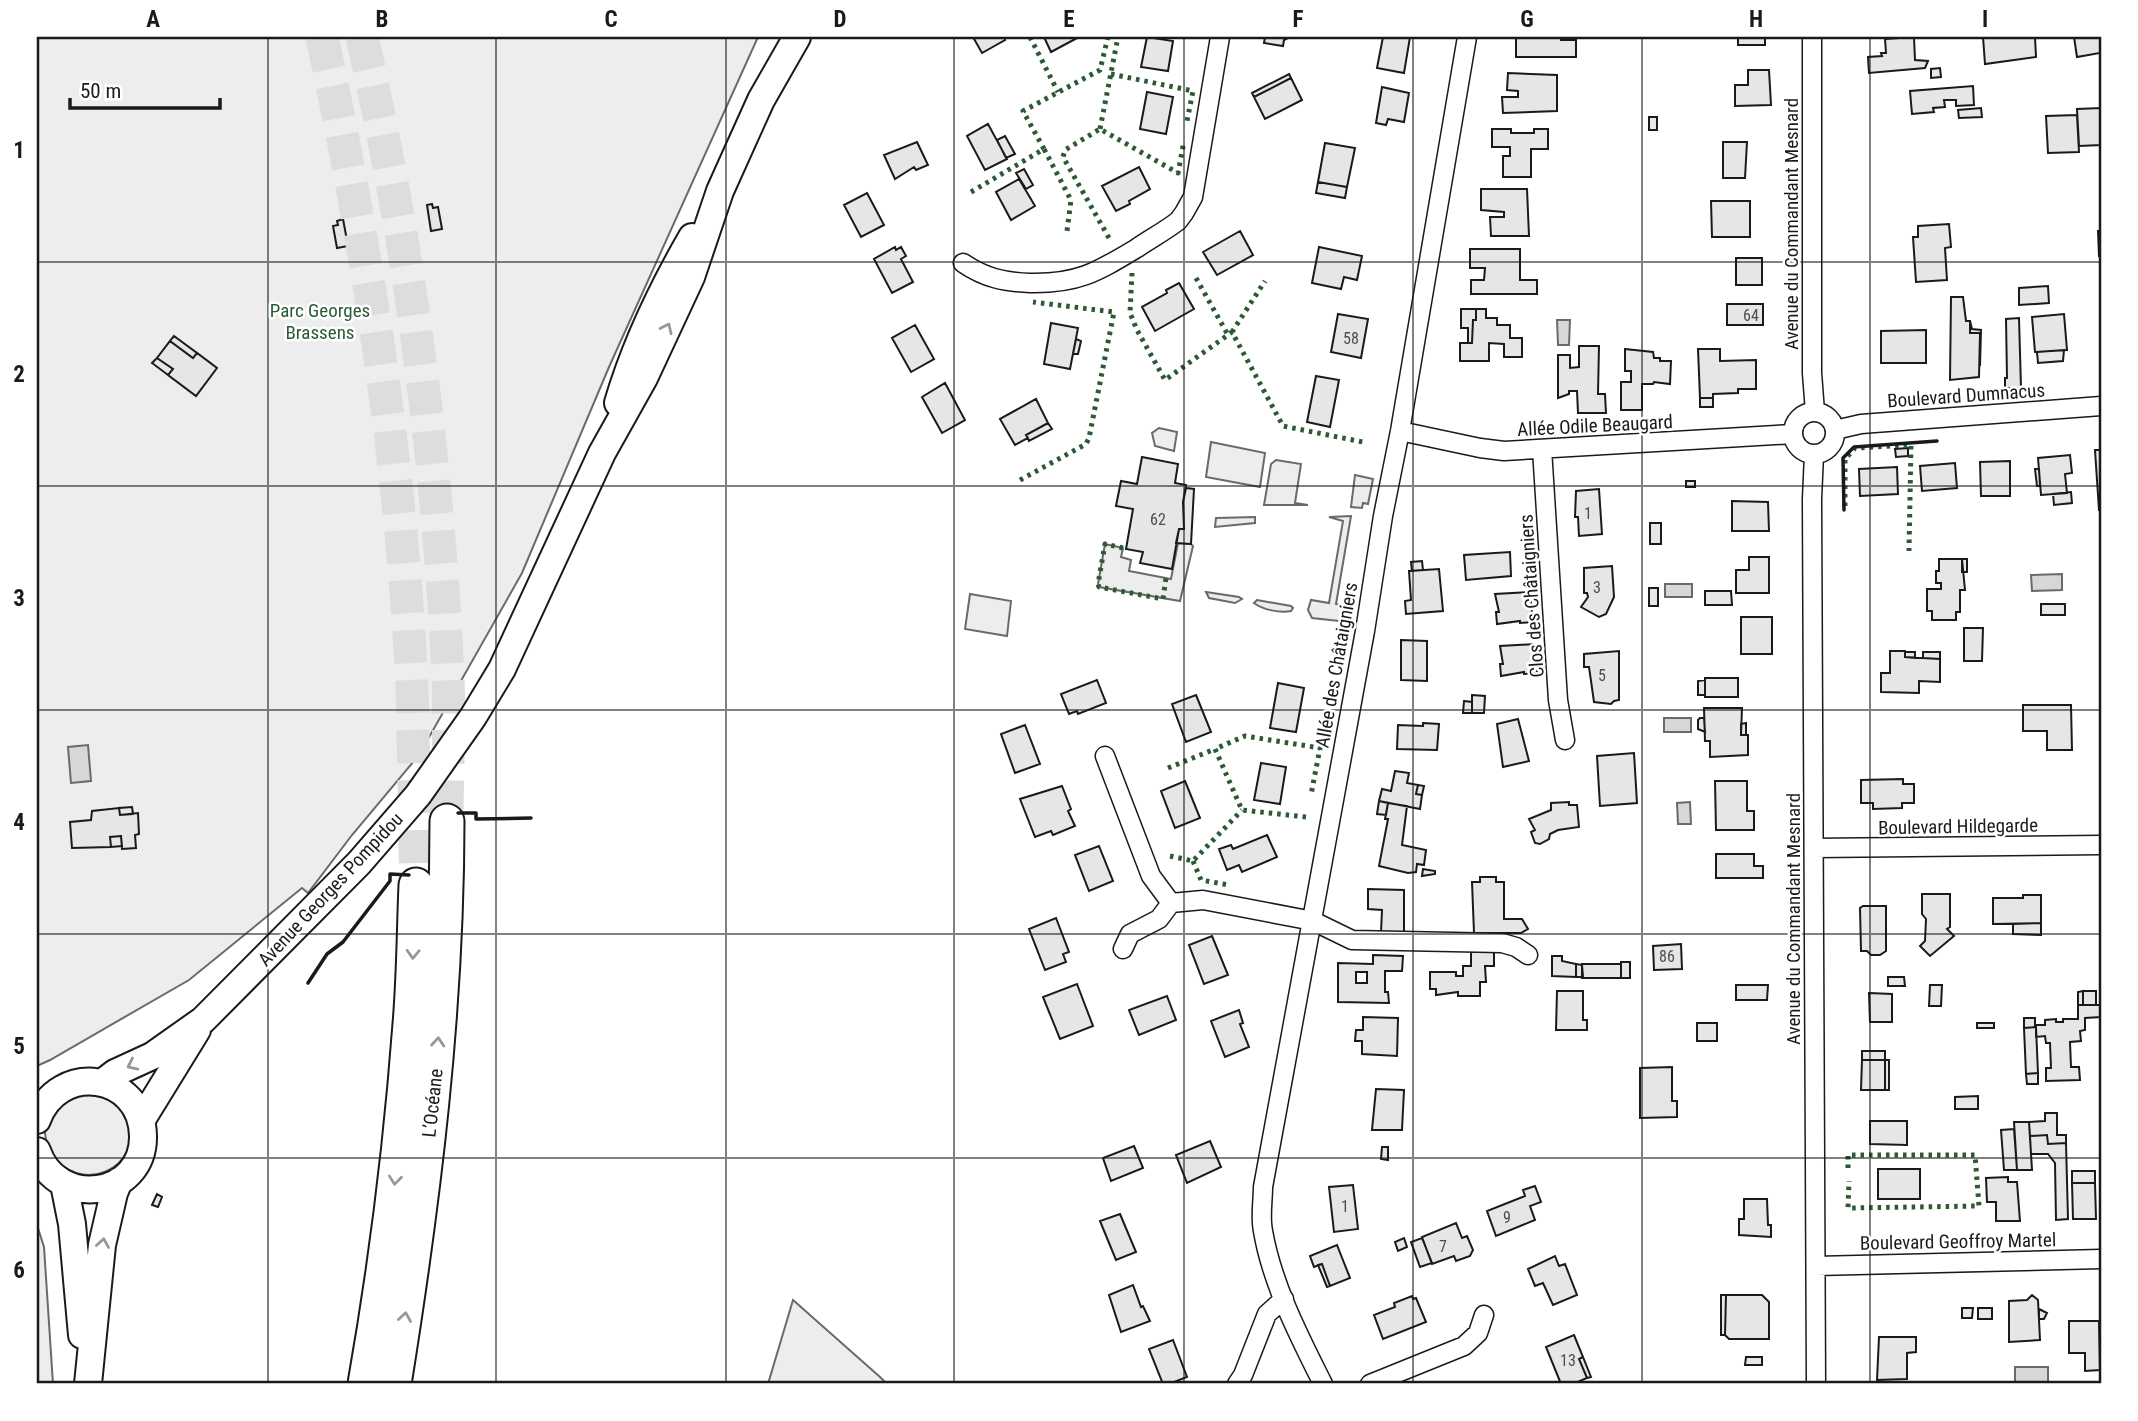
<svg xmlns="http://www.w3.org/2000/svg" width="2138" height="1421" font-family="'Roboto Condensed',sans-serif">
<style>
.green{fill:#ededed;stroke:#6a6a6a;stroke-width:2}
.water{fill:#d7d7d7;stroke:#6a6a6a;stroke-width:2}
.building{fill:#e6e6e6;stroke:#1a1a1a;stroke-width:2;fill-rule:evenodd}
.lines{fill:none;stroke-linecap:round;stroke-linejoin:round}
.highway-tunnel{stroke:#ddd;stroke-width:33;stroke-dasharray:33 17;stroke-linecap:butt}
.street-casing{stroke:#1a1a1a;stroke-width:21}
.secondary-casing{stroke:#1a1a1a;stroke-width:30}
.highway-casing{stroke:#1a1a1a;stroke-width:37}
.street{stroke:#fff;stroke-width:18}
.secondary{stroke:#fff;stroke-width:26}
.highway{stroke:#fff;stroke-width:33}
.hedge{stroke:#2b5a34;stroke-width:5;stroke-dasharray:3.5 5;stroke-linecap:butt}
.wall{stroke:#1a1a1a;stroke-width:3.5}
.oneway{stroke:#989898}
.grid{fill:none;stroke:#1a1a1a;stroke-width:2;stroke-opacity:0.55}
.labels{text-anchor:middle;stroke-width:5;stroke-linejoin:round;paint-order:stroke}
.number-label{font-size:16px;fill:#4d4d4d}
.street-label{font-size:19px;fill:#1a1a1a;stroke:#fff}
.park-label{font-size:19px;fill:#2b5a34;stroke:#fff}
.neatline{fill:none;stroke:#1a1a1a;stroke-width:2.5}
.grid-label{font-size:23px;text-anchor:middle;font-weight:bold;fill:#1a1a1a}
</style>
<rect width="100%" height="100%" fill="#fff"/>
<!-- green -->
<path class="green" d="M37,37H758L609,367L522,573L419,755L352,835L308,893L302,888L189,980L50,1060L37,1066Z
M1159,428L1177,432L1174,451L1155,446L1152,433Z
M1211,442L1265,453L1260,487L1206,477Z
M1276,460L1301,464L1295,503L1308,505H1264L1271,464Z
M1355,475L1373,479L1368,504L1363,503L1362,508L1351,507Z
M1351,516L1336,604L1350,608L1348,622L1312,618L1308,610L1311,600L1329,603L1343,521L1329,517Z
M1255,517V523L1215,527L1216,518Z
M1178,543L1191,544L1193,546L1180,601L1099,587L1098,584L1105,544L1123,548L1121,557L1131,560L1129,571L1171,579Z
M1206,592L1239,597L1242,599L1235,603L1209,598Z
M970,594L1011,601L1007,636L965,629Z
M1257,600L1291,606L1293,608L1291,611C1280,613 1263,610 1254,603Z
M78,1091L115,1100C119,1107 127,1115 129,1122C143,1168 79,1198 51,1152C45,1142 42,1126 49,1115C54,1106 70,1098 78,1091Z
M37,1225L44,1247L53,1384H37Z
M793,1300L880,1377L887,1384H768Z"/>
<!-- water -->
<path class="water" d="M1557,320H1570L1569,345H1558Z
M2062,574V590L2032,591L2031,575Z
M1665,584H1692V597H1665Z
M1664,718H1691V732H1664Z
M88,745L91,781L71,783L68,747Z
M1690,802L1691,824H1678L1677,803Z
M2015,1367H2048V1382H2015Z"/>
<!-- building -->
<path class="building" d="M973,37H1004L1005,40L982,53Z
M1044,37H1079L1051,52Z
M1147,37L1173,41L1168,71L1141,67Z
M1265,37H1290L1284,40L1283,46L1264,43Z
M1383,37H1410L1404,73L1377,68Z
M1533,37H1561V40H1576V57H1516V38Z
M1738,37H1765V45H1738Z
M1914,37L1915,60L1928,61L1925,68L1869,73L1868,57L1882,56L1881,53H1886L1885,39Z
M1983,37H2035L2036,57L1985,64Z
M2074,37H2101L2100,53L2077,57Z
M1940,68L1941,77L1931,78V69Z
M1748,70H1769L1771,105L1735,106V85H1748Z
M1508,73L1557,75V111L1503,113L1502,97H1518V91L1507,90Z
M1289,74L1291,78L1254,97L1252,93Z
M1291,78L1302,100L1265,119L1254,97Z
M1973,86L1974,105L1956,106V100H1944L1945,107L1933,108L1934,112L1912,114L1910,91Z
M1382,87L1409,93L1404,122L1388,119L1386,125L1376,123Z
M1147,92L1173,97L1166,134L1140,129Z
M1981,108L1982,117L1959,118L1958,110Z
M2101,108V145L2079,146L2077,109Z
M2077,115L2079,152L2048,153L2046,116Z
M1649,117H1657V130H1649Z
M988,124L1007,159L985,170L967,136Z
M1492,129H1511V133H1534V129H1548V149H1531V177H1503V156H1510V147H1492Z
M1005,136L1015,154L1006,158L997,140Z
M917,142L928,165L916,170L914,167L895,179L884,155Z
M1723,142H1747L1745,178H1723Z
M1325,143L1355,148L1347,187L1318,182Z
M1139,167L1150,189L1129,201L1130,204L1116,211L1102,186Z
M1024,169L1033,185L1026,189L1016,173Z
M1019,179L1035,206L1011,220L996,192Z
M1318,182L1347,187L1345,198L1316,193Z
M1481,189H1527L1529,236H1491L1490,217H1504V212L1481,210Z
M867,193L884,225L861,237L844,205Z
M1711,201H1750V237H1712Z
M432,204L433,208L438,207L442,229L431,231L427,205Z
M343,219L348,246L337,248L333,226L338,225L337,221Z
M1949,224L1951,247L1945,248L1947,280L1916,282L1913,237H1918V226Z
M1240,231L1253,255L1217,275L1203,252Z
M2098,231H2101V256H2099Z
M895,247L896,250L901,247L906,256L901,259L913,282L892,293L874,259Z
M1319,247L1362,256L1357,280L1344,277L1341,289L1312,283Z
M1470,249H1520V280H1537V294H1471V280H1484L1485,268H1470Z
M1736,258H1762V285H1736Z
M1179,283L1194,309L1155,331L1142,307L1167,293L1166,290Z
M2048,286L2049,303L2019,305V288Z
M1951,297H1963L1966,321H1970V333H1980L1979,377L1950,380Z
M1727,304H1763V325H1727Z
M1461,309H1476V320H1473L1472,343H1468V328H1461Z
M1476,309H1486V318H1497V325H1510V338H1522V357H1504V344L1489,343V361H1460V343H1472L1473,320H1476Z
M1338,314L1368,319L1361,358L1331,352Z
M2064,314L2067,350L2035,352L2032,317Z
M2019,318L2021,388H2005V378H2007L2006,319Z
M1970,321L1972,329L1981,330L1980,366V333H1970Z
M1051,323L1078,328L1070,369L1044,364Z
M915,325L934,359L911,372L892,338Z
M1926,330V363H1881V331Z
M174,336L197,353L193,358L170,341Z
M1076,339L1081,341L1078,354H1073Z
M170,341L193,358L197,353L217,368L196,396L168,375L173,369L157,358Z
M1579,346H1599L1598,394H1605L1606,413H1578L1577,391H1569V394L1558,398V355H1570V368L1579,367Z
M1625,349L1653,352L1654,358H1660V361H1671L1670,384L1654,382L1653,384H1642V410H1621V382H1631V371H1625Z
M1698,349H1720V361L1756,360V389H1738V393L1713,394V398H1700Z
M2064,350L2063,361L2038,363L2037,352Z
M157,358L173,369L168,375L152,363Z
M1316,376L1339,380L1330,427L1307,422Z
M945,383L965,420L942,433L922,397Z
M1700,398H1713V407H1700Z
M1036,399L1048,423L1026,435L1028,438L1015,445L1000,419Z
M1048,423L1052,429L1029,441L1026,435Z
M1908,448V456L1896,457L1895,449Z
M2095,450H2101V510H2099Z
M2070,455L2072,473L2065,474L2067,493L2041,495L2038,458Z
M1142,457L1178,464L1175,483L1186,485L1183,502L1184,529H1179L1172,569L1140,563L1143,552L1126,549L1133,509L1116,506L1121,481L1137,484Z
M2010,461V496H1981L1980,462Z
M1955,463L1957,488L1922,491L1920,466Z
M1897,467L1898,494L1860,496L1859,469Z
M2035,469H2039L2040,486H2037Z
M1686,481H1695V487H1686Z
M1186,488L1194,489L1191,544L1176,543L1179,529H1184L1183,502Z
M1599,489L1602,534L1579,536L1578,517H1575L1576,491Z
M2071,492L2072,503L2054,505L2053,494Z
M1732,501L1768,502L1769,531H1732Z
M1650,523H1661V544H1650Z
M1510,552L1511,576L1466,580L1464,555Z
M1749,557H1769V593H1736V570H1749Z
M1939,559H1962L1965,590H1960V612H1956V620H1932V611H1927V589H1941V583H1936V571H1939Z
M1962,559H1967V572H1962Z
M1422,561L1423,570L1412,571L1411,562Z
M1612,566L1614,597L1606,614L1599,617L1581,607L1588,597L1587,593H1584V568Z
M1439,569L1443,611L1406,614L1405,601L1411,600L1409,571Z
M1649,588H1658V606H1649Z
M1705,591H1731L1732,605H1705Z
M1530,592L1533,622L1520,623V621L1497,624L1496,612H1499L1495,594Z
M2041,604H2065V615H2041Z
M1741,617H1772V654H1741Z
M1964,628H1983L1982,661H1964Z
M1401,640L1427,641V681L1401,680Z
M1535,644L1537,673L1524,674V672L1501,676L1500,664H1503L1500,646Z
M1619,651V700L1614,701L1611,704L1594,702L1589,667H1584V654Z
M1890,651H1905V657L1940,659V682L1919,681V693L1881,692V673H1890Z
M1905,652H1915V658L1905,657Z
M1923,652H1940V659L1923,658Z
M1705,678H1738V697H1705Z
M1097,680L1106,703L1078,714L1077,711L1069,714L1061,694Z
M1705,680V695H1698V681Z
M1278,683L1304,688L1296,732L1270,728Z
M1196,695L1211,732L1186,742L1172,704Z
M1472,695L1485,696L1484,713H1472Z
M1464,701L1472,702V713H1463Z
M2023,705H2071L2072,750H2047V731H2023Z
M1704,708H1742L1741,735H1748V755L1710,757V741H1705Z
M1700,718H1704L1705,732L1698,729V720Z
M1518,719L1529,761L1503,767L1497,724Z
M1423,723L1439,724L1437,750L1397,749L1398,725L1423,726Z
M1746,723V735H1741V724Z
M1025,725L1040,764L1015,773L1001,734Z
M1634,753L1637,803L1600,806L1597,756Z
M1261,763L1286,767L1280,804L1254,800Z
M1395,771L1409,773L1407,783L1418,785L1416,794L1422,795L1420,809L1379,801L1382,789L1391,791Z
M1903,779V784H1914V803H1902V808L1873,809V803H1861V780Z
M1185,781L1200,818L1175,828L1161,791Z
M1715,781H1747V811H1754V830H1716Z
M1418,785L1424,786L1422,795L1416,794Z
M1062,786L1071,809L1068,811L1075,826L1053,835L1051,831L1035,837L1020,799Z
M1379,801L1388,803L1386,815L1377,814Z
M1569,802V805H1577L1579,827L1558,830L1550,834L1549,839L1540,844L1535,843L1531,832L1535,830L1529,819L1551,810V803Z
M1388,803L1407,806L1402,845L1426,850L1424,865L1417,864L1416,872L1408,873L1379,866L1388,819H1385Z
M132,807L133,814L120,815L119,808Z
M119,808L120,815L138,813L139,834L135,835L136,848L122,849L121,836L110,837L111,847L72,848L70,822L91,820L92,811Z
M1267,835L1277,857L1242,872L1239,865L1227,870L1219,849L1231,845L1233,849Z
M121,836L122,846L111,847L110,837Z
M1099,846L1113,881L1089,891L1075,855Z
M1716,854H1754V866H1763V878H1716Z
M1423,869L1435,871V874L1422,876Z
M1480,877H1496V882H1504V919H1522L1528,929L1521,933H1474L1472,882H1480Z
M1368,889L1404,890V932H1381L1382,910L1368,909Z
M1922,894H1950V927L1947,929L1954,936L1930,956L1920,946L1925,941L1926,919L1922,914Z
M2023,895H2041V923L1993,924V898H2023Z
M1863,906H1886V951L1880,955H1871L1867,951H1861L1860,908Z
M1056,918L1069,952L1063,954L1066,962L1045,970L1029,929Z
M2041,923V935L2013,934V924Z
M1212,936L1228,975L1204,984L1189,945Z
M1681,944L1682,969L1654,970L1653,946Z
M1494,951V966H1485L1486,982H1480V996H1458V992L1436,995V989H1430V972H1456V976H1463V966H1471V952Z
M1373,955L1403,956L1402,971H1385V992H1388L1389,1003L1338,1002V963L1373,964ZM1356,972H1367V983H1356Z
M1552,956H1562V961L1576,964V977L1552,976Z
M1621,962H1630V978H1621Z
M1576,964L1582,965L1583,977H1576Z
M1582,964H1621V978H1582Z
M1888,977H1904L1905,986H1888Z
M1077,984L1093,1026L1060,1039L1043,997Z
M1736,985H1768L1767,1000H1736Z
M1930,985H1942L1941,1006H1929Z
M1557,991H1583V1020H1587V1030H1556Z
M2083,991H2096V1005H2083Z
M2083,991V1005H2078V992Z
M1869,993L1892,994V1022H1870Z
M1167,996L1176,1020L1139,1035L1129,1010Z
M2078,1005H2101V1017L2085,1018V1030L2080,1031L2081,1041L2070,1042L2071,1067H2079L2080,1080L2046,1081V1068H2051L2050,1043H2046L2045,1036L2036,1037V1027L2024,1028V1018H2035V1025H2045V1020L2056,1019V1022H2063V1019H2078Z
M1239,1010L1243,1023L1240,1024L1249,1047L1225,1057L1211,1021Z
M1363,1017L1398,1018L1397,1056L1362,1054V1041H1355L1356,1030H1363Z
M1697,1023H1717V1041H1697Z
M1977,1023H1994V1028H1977Z
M2036,1027L2038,1073L2026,1074L2024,1028Z
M1862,1051H1885V1060H1862Z
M1862,1060H1885V1090H1861Z
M1885,1060H1889V1090H1885Z
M1672,1067V1101H1677V1117L1640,1118V1068Z
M2038,1073V1084H2027L2026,1074Z
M1376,1089L1404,1090L1402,1130H1372Z
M1978,1096V1109H1955V1097Z
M2045,1113H2057V1135H2066V1143L2048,1144L2047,1135L2030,1136L2029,1122L2045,1121Z
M1870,1121H1907V1145L1870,1144Z
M2014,1122H2029L2032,1170H2017Z
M2014,1129L2017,1170H2004L2001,1130Z
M2047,1135L2048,1144L2066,1143L2068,1219L2056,1220L2055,1163L2048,1154H2031L2030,1136Z
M1210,1141L1221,1167L1187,1183L1176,1155Z
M1134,1146L1143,1168L1111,1181L1103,1158Z
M1382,1147H1388V1160L1381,1159Z
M1878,1169H1920V1199H1878Z
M2072,1171H2095V1183H2072Z
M2008,1177V1182H2017L2020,1221H1996V1202H1987L1986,1178Z
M2072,1183H2095L2096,1219H2073Z
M1353,1185L1358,1229L1334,1232L1329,1187Z
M1535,1186L1541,1202L1530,1206L1535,1220L1496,1236L1487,1211L1525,1196L1523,1190Z
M157,1194L162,1197L158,1207L152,1205Z
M1744,1199H1767L1768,1225H1771V1237L1739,1235V1219H1744Z
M1120,1214L1136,1252L1116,1260L1100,1221Z
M1456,1223L1462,1238L1467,1236L1473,1250L1470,1256L1456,1261L1454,1256L1432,1264L1422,1237Z
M1404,1238L1407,1247L1398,1251L1395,1242Z
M1422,1238L1432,1263L1420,1267L1411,1242Z
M1337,1245L1350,1278L1330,1286L1322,1264L1314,1267L1310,1256Z
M1555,1256L1559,1266L1565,1264L1577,1295L1553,1305L1543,1283L1535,1286L1528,1269Z
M1322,1264L1330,1286L1327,1287L1318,1265Z
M1133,1285L1141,1307L1143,1306L1150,1321L1121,1332L1109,1295Z
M1721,1295H1726L1725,1335H1721Z
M1726,1295H1762L1769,1302V1339H1729L1725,1335Z
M2032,1295L2038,1300L2040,1340L2009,1342V1301L2027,1300Z
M1412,1296L1413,1299L1416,1298L1426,1322L1383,1339L1374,1315L1395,1307L1394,1303Z
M1962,1308H1973L1972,1318H1962Z
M1978,1308H1992V1319H1978Z
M2039,1309L2047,1313L2044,1319H2039Z
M2069,1321H2099L2100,1370L2085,1371V1353H2069Z
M1574,1335L1583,1357L1579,1359L1587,1378L1573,1384H1561L1546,1347Z
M1879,1337H1916V1352L1907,1353V1379L1877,1380Z
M1173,1340L1187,1377L1169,1384H1163L1149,1349Z
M1583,1357L1591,1377L1587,1378L1579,1359Z
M1746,1357H1762V1365H1745Z"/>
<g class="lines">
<!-- highway-tunnel -->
<path class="highway-tunnel" d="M322,37C368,251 402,470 412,689C414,754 414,820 416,885
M362,37C410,247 438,462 448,677C450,725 447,773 447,821"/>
<!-- street casing -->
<g class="street-casing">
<path id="street" d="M1812,37V373L1815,412
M963,263C985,278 1004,282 1030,283C1078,284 1097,272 1137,248C1150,239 1165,231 1178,221L1184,213L1193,197L1220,37
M1793 433a21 21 0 1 1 42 0a21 21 0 1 1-42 0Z
M1835,430L1861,424L2101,406
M1400,431L1480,448L1504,451L1793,434
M1542,449L1558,700L1565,740
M1814,454L1812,499L1816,1384
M1105,756L1151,876L1171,903L1203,900L1313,921L1352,940L1502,943L1516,947L1528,955
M1814,848L2101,845
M1123,949L1130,934L1159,919L1171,903
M1816,1266L2101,1259
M1237,1384L1243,1375L1267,1314L1284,1299
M1323,1384C1299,1336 1272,1284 1263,1231C1260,1217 1263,1201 1263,1187L1365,631L1383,516L1400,431L1467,37
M1370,1384L1464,1346L1478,1333L1484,1315"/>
</g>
<!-- secondary casing -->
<g class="secondary-casing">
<path id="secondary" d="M618,403C635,345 662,289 692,237
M102,1083L115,1073L152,1056L203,1020L359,863L418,795L473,717L502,669L602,453L644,378L691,277L720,191L761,100L797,37
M37,1120C58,1061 142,1073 143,1136C144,1198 57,1210 37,1151
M141,1121L197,1030
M64,1184L72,1224L82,1335
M88,1384L102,1245L114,1193L119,1181"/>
</g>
<!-- highway casing -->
<g class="highway-casing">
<path id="highway" d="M365,1384C386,1265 401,1145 410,1024C414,978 414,932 416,885
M394,1384C424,1197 447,1010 447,821"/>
</g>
<!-- street -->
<use href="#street" class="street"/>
<!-- secondary -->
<use href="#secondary" class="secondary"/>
<!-- highway -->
<use href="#highway" class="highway"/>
<!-- hedge -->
<path class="hedge" d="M1030,37L1058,92
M1111,74L1193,91L1187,121
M1100,129L1118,37
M1044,149L1023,111L1100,70L1108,37
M971,192L1044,149L1071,200L1067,231
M1109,238L1063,157L1065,150L1100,129L1178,173L1184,141
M1132,273L1130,313L1137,330L1165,380L1232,332L1283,426L1363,442
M1196,278L1228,335
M1232,332L1265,281
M1020,480L1086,444L1089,438L1114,312L1033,302
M1845,506V459L1855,448L1911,445L1909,551
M1123,548L1105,544L1098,584L1099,587L1163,599L1166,578
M1168,768L1215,749
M1306,817L1242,810L1215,749L1245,736L1320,748L1311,795
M1170,856L1193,861L1242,810
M1193,861L1201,880L1229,885
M1848,1168V1155H1975L1979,1206L1848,1208L1849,1181"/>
<!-- wall -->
<path class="wall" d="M1844,510L1843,458L1854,447L1937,441
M458,813H476V819L531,818
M308,983L327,954L343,942L390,881V874L409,875"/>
</g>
<!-- one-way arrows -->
<defs><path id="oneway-chevron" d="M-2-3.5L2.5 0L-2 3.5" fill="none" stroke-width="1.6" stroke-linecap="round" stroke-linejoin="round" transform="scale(1.75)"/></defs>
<g class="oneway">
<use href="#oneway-chevron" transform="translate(667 328) rotate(-65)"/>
<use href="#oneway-chevron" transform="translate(413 954) rotate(92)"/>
<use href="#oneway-chevron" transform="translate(438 1042) rotate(-85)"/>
<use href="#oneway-chevron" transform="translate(132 1065) rotate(155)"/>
<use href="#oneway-chevron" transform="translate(395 1180) rotate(96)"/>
<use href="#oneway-chevron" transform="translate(103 1243) rotate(-81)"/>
<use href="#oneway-chevron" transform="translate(405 1317) rotate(-81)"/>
</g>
<!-- grid -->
<path class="grid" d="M268,37V1384M496,37V1384M726,37V1384M954,37V1384M1184,37V1384M1413,37V1384M1642,37V1384M1870,37V1384M37,262H2101M37,486H2101M37,710H2101M37,934H2101M37,1158H2101"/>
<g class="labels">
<!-- number labels -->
<g class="number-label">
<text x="1751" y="321">64</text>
<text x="1351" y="344">58</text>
<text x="1588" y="519">1</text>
<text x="1158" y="525">62</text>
<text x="1597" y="593">3</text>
<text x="1602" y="681">5</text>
<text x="1667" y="962">86</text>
<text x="1345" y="1212">1</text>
<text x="1507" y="1223">9</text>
<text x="1443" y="1252">7</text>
<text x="1568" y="1366">13</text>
</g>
<!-- street labels -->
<g class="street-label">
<text transform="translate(1791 224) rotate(-90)" y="7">Avenue du Commandant Mesnard</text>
<text transform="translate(1966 395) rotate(-4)" y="7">Boulevard Dumnacus</text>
<text transform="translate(1595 425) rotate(-3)" y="7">Allée Odile Beaugard</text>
<text transform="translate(1531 596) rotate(-94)" y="7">Clos des Châtaigniers</text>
<text transform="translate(1336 665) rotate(-80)" y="7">Allée des Châtaigniers</text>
<text transform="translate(1958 826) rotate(-1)" y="7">Boulevard Hildegarde</text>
<text transform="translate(330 889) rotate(-47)" y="7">Avenue Georges Pompidou</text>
<text transform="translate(1793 919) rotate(-90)" y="7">Avenue du Commandant Mesnard</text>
<text transform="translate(432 1103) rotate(-84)" y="7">L’Océane</text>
<text transform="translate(1958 1241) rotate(-1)" y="7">Boulevard Geoffroy Martel</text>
</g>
<!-- park labels -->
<g class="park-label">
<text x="320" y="317">Parc Georges<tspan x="320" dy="22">Brassens</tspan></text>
</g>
</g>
<!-- border -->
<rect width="2138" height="1421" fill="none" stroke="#ffffff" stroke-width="77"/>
<!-- scale -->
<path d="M70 98v10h150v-10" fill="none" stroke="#1a1a1a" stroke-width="3.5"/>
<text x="80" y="98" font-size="21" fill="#1a1a1a" stroke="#ffffff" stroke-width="5" paint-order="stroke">50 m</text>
<rect x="38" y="38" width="2062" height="1344" class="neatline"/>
<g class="grid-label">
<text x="153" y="27">A</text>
<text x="382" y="27">B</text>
<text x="611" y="27">C</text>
<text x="840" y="27">D</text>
<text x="1069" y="27">E</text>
<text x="1298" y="27">F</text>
<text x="1527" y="27">G</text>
<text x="1756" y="27">H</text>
<text x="1985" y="27">I</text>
<text x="19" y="158">1</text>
<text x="19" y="382">2</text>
<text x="19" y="606">3</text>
<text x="19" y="830">4</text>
<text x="19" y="1054">5</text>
<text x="19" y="1278">6</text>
</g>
</svg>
